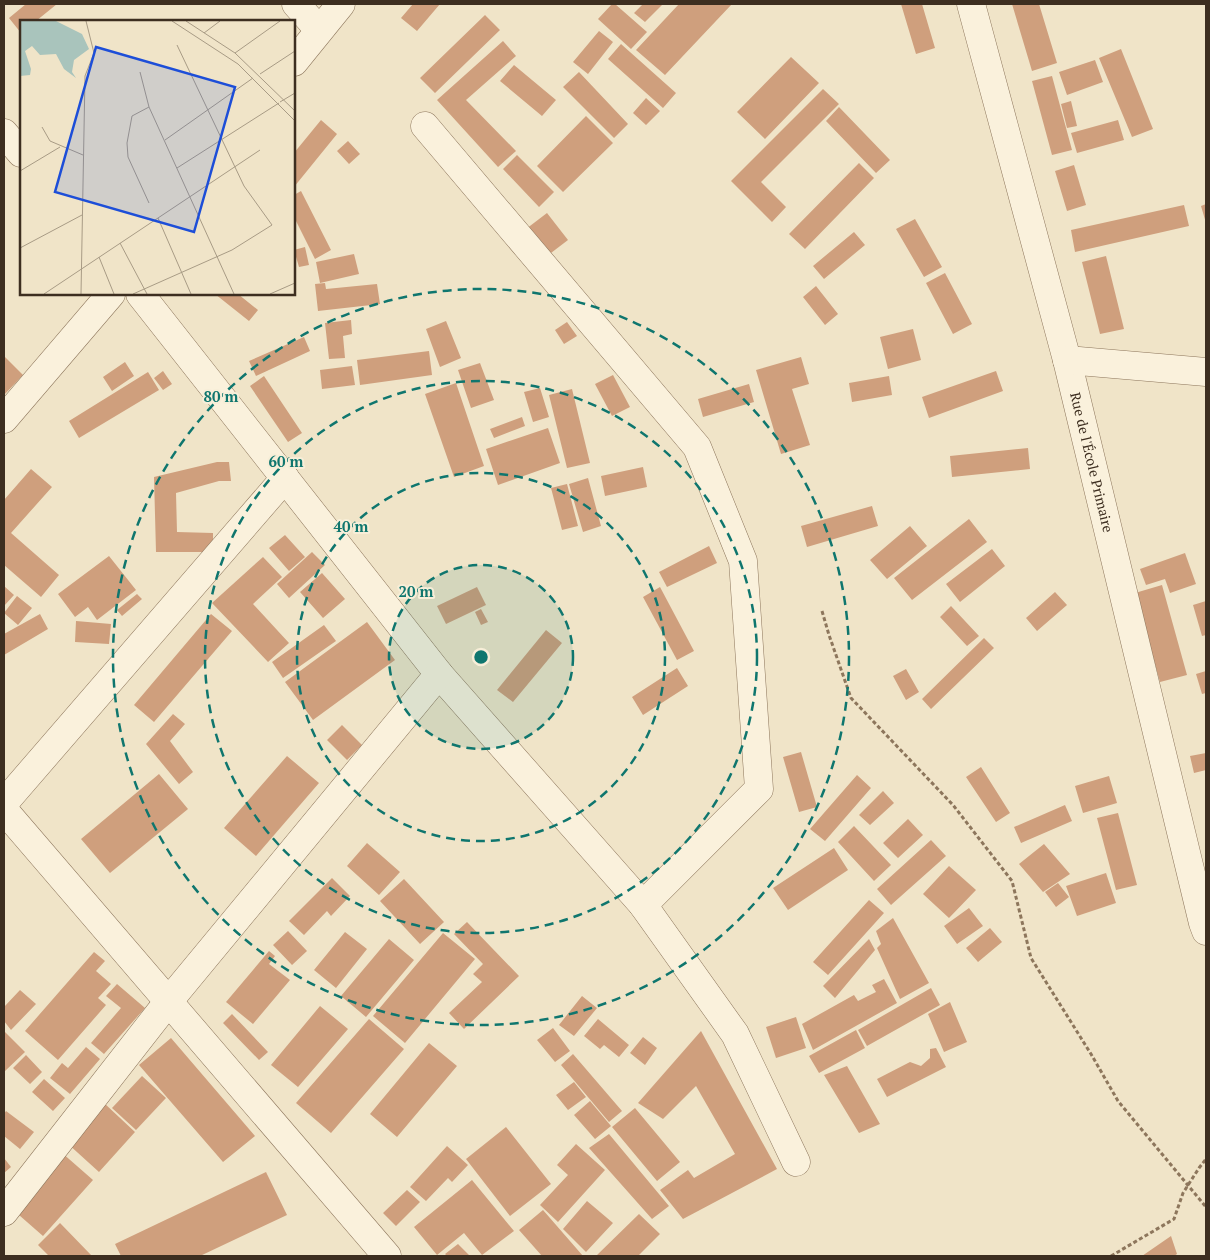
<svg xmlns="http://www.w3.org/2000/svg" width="1210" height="1260" font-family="'PT Serif',serif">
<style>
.building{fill:#cf9f7d}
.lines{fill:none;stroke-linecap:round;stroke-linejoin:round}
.minor-casing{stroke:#8d765c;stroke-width:29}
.path{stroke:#8d765c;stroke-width:3;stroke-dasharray:4 2.5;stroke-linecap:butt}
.minor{stroke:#faf1dc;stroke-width:28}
.ring{fill:none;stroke:#0f766e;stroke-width:2.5;stroke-dasharray:9 6}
.labels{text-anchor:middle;stroke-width:4;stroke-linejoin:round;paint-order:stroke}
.street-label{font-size:14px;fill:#3d2e20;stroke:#f7eed8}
.inset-road{fill:none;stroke:#a89b85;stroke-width:1}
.view{fill:#1d4ed8;fill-opacity:0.15;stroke:#1d4ed8;stroke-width:2.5}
.inset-edge{fill:none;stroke:#3d2e20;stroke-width:2.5}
.centre{fill:#0f766e;stroke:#f7eed8;stroke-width:2.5}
.ring-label{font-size:15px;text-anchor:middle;font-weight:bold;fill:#0f766e;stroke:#f7eed8;stroke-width:4;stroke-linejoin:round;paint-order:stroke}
</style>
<rect width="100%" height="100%" fill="#f0e4c8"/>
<!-- building -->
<path class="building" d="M26,4H57L36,21H21V33L9,18Z
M413,4H440L417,31L401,18Z
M612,4H615L647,32L631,49L598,19Z
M643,4H663L645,22L634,13Z
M679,4H732L665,75L636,50Z
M901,4H922L935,48L916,54Z
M1012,4H1039L1057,63L1032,71Z
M485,15L500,30L435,93L420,78Z
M599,31L613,42L588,74L573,62Z
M503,41L516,56L466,100L516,151L498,167L437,100Z
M621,44L676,93L663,108L608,59Z
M1121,49L1153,129L1132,137L1099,58Z
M791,57L819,83L765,139L737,112Z
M1095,60L1103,82L1067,95L1059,72Z
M514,65L556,100L542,116L500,81Z
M579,72L628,124L614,138L563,87Z
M1052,76L1072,150L1052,155L1032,81Z
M823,89L839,104L761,182L786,207L772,222L731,181Z
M646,98L660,111L646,125L633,113Z
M1071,101L1077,126L1067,128L1061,104Z
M839,107L890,160L876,173L826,121Z
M586,116L613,143L563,192L537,166Z
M321,120L337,134L294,187V153Z
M1118,120L1124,140L1077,153L1071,133Z
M348,141L360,154L349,164L337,151Z
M517,155L554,192L539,207L503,169Z
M859,163L874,178L805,249L789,234Z
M1074,165L1086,205L1067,211L1055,171Z
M301,191L331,250L315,259L294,217V195Z
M1206,204V223L1201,206Z
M1184,205L1189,226L1075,252L1071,230Z
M547,213L568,240L547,256L526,229Z
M915,219L942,267L924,277L896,229Z
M854,232L865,245L824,279L813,266Z
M305,247L309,265L299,267L294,250Z
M354,254L359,274L320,283L316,262Z
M1106,256L1124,329L1100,334L1082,262Z
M945,273L972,324L953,334L926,283Z
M325,283L326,289L377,284L380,304L318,311L315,284Z
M816,286L838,314L825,325L803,297Z
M215,294H238L258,310L249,321Z
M351,320L352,334L343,336L345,358L329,359L325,323Z
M446,321L461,358L440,367L426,329Z
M567,322L577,336L564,344L555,330Z
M913,329L921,360L888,369L880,337Z
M304,337L310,351L256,376L249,361Z
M429,351L432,375L360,385L357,360Z
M4,356L23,375L4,395Z
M801,357L809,384L792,389L810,445L781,454L756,370Z
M125,362L134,376L112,391L103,377Z
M480,363L494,400L471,408L458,370Z
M352,366L355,385L322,389L320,370Z
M163,371L172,384L163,390L154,378Z
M996,371L1003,391L929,418L922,397Z
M148,372L159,390L79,438L69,421Z
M613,375L630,407L612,416L595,384Z
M264,376L302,433L288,442L250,386Z
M889,376L892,395L852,402L849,383Z
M456,383L484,466L454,477L425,394Z
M749,384L754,402L703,417L698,399Z
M540,388L549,417L533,422L524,392Z
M572,389L590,463L567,468L549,395Z
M522,417L525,426L494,438L490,429Z
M548,428L560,463L498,485L486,449Z
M1028,448L1030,469L952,477L950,456Z
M217,462H229L231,481H219L176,493L177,532L213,533V552H156L154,477Z
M643,467L647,487L605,496L601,476Z
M31,469L52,487L11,533L59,575L41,597L4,565V500Z
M588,478L601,526L583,532L569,484Z
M567,484L578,526L562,530L551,488Z
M872,506L878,526L807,547L801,526Z
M969,519L987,542L912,600L894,578Z
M910,526L927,546L887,579L870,560Z
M285,535L305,557L289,571L269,548Z
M709,546L717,563L667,587L659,572Z
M992,549L1005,566L960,602L946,584Z
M312,552L325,565L289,598L277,584Z
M1185,553L1196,584L1170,593L1165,579L1146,585L1140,569Z
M109,556L136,590L97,620L88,607L75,617L58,594Z
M263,557L282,577L253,604L289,643L268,662L212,603Z
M322,573L345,599L323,618L300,592Z
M1162,585L1187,675L1160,682L1135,593Z
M4,586L14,595L4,606Z
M477,587L486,605L446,624L437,606Z
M660,587L694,651L677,660L643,597Z
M1055,592L1067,605L1037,631L1026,618Z
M137,594L142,599L122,616L117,610Z
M17,596L32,608L18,625L4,613Z
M1206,601V635L1202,636L1193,605Z
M951,606L979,636L967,646L940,617Z
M481,609L488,622L481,625L475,612Z
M40,614L48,629L4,655V634Z
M211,614L232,631L154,722L134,705Z
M76,621L111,624L109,644L75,642Z
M367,622L395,660L313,720L285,682Z
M324,625L336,641L283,678L272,662Z
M546,630L562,643L513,702L497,690Z
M984,638L994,648L931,709L922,699Z
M677,668L688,686L643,715L632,697Z
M906,669L919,692L906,700L893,676Z
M1206,671V693L1202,694L1196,674Z
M173,714L185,724L170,741L193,772L179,784L146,744Z
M342,725L362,745L347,760L327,740Z
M801,752L817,807L799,812L783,757Z
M1206,753V770L1194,773L1190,756Z
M287,756L319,783L256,856L224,828Z
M981,767L1010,813L996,822L966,777Z
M159,774L188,809L110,873L81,839Z
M857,775L871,788L825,841L810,829Z
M1109,776L1117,803L1083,813L1075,786Z
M883,791L894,803L870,825L859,815Z
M1065,805L1072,821L1021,843L1014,827Z
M1118,813L1137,885L1116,890L1097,818Z
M908,819L923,835L898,858L883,843Z
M854,826L891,865L874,881L838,842Z
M931,840L946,856L891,905L877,889Z
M367,843L400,872L379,895L347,866Z
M1044,844L1070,874L1043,892L1019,864Z
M834,848L848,870L788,910L773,888Z
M949,866L976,890L949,918L923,894Z
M1106,873L1116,903L1077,916L1066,886Z
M332,878L350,896L331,916L327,911L304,935L289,921Z
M404,879L444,922L420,944L380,901Z
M1058,883L1069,897L1056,907L1045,892Z
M869,900L884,913L828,975L813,962Z
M969,908L983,926L957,944L944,926Z
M893,918L929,983L900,999L877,948L881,944L876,931Z
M467,922L519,976L464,1029L449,1013L482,982L473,974L483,964L454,934Z
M990,928L1002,942L978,962L966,948Z
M288,931L307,951L292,965L273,945Z
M345,932L367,949L336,988L314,970Z
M443,933L475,959L405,1043L373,1016Z
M389,939L414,960L366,1017L341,996Z
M869,939L875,950L835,998L823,986Z
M269,951L275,956L269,964L290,980L253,1024L226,1002Z
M94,952L105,961L96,971L111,984L98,998L106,1005L58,1060L25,1031Z
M884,979L897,1003L813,1050L802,1024L854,995L858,1001L876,992L872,985Z
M117,984L145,1008L104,1054L91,1043L121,1008L106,996Z
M931,988L940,1005L867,1046L858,1030Z
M20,990L36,1004L11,1030L4,1021V1007Z
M582,996L597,1008L574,1036L559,1025Z
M950,1002L967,1042L944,1052L928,1014Z
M320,1006L348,1029L298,1087L271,1065Z
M232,1014L268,1052L259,1060L223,1023Z
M796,1017L806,1048L776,1058L766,1027Z
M369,1019L404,1049L331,1133L296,1103Z
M598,1019L629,1045L619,1057L604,1045L600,1049L584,1036Z
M553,1028L570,1051L555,1062L537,1040Z
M856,1030L865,1048L819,1073L809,1056Z
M4,1031L25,1052L4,1072Z
M701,1031L777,1169L683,1219L660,1190L688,1170L694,1178L735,1154L696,1086L663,1119L638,1103Z
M643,1037L657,1048L645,1065L630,1053Z
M171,1038L255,1136L223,1162L139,1065Z
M429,1043L457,1066L397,1137L370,1114Z
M86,1047L100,1059L70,1094L50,1078L62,1063L68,1068Z
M936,1048L946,1067L887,1097L877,1079L910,1062L921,1066L930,1058V1049Z
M573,1054L622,1111L609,1122L561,1065Z
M26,1055L42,1072L30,1084L13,1068Z
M847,1066L880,1124L859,1133L824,1075Z
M142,1076L166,1098L136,1130L112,1108Z
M44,1079L65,1098L53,1111L32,1092Z
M574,1082L586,1097L568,1110L556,1095Z
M590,1101L611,1126L595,1139L574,1115Z
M104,1103L135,1132L99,1172L67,1143Z
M635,1108L680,1162L657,1181L612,1127Z
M6,1111L34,1132L20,1149L4,1136V1114Z
M506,1127L551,1184L510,1216L466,1159Z
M609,1134L669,1206L652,1219L589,1148Z
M576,1144L605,1170L558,1222L540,1205L568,1175L557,1165Z
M447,1146L468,1165L452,1182L448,1178L426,1201L410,1187Z
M61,1152L93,1180L43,1236L11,1208Z
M4,1158L11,1167L4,1173Z
M266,1172L287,1215L200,1256H121L115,1244Z
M472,1180L514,1231L482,1255L464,1233L437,1255L414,1227Z
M407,1190L420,1202L396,1226L383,1213Z
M587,1201L613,1223L586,1252L563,1229Z
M543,1210L583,1256H542L519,1230Z
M639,1214L660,1234L638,1256H596Z
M60,1223L92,1256H49L38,1245Z
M1171,1236L1177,1254L1174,1256H1142Z
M458,1244L470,1256H447L445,1254Z"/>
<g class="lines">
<!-- minor casing -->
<g class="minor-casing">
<g id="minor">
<path d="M296,4L319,30"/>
<path id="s1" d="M971,4L1067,360L1203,923L1206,931"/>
<path d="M294,62L341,4"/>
<path d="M425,126L697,447L743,561L759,789L643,905"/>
<path d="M4,133L21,153"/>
<path d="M140,294L439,674L643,905L735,1034L796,1162"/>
<path d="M1067,360L1206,372"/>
<path d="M4,419L111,294"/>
<path d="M4,803L285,478"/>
<path d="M4,810L387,1256"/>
<path d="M4,1212L168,1002L439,674"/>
</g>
</g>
<!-- path -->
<path class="path" d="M822,611L829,635L851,698L953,805L1012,881L1031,958L1091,1054L1118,1101L1206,1207
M1111,1256L1174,1219L1183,1193L1199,1168L1206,1159"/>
<!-- minor -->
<use href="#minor" class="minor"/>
</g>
<!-- distance rings -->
<circle cx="481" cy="657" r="92" fill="#0f766e" fill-opacity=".12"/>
<g class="ring">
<circle cx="481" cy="657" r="92"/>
<circle cx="481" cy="657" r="184"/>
<circle cx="481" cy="657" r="276"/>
<circle cx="481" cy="657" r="368"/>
</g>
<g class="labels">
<!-- street labels -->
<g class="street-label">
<text dy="5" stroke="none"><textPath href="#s1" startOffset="474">Rue de l'École Primaire</textPath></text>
</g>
</g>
<!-- overview -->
<g transform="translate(20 20)">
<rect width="275" height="275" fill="#f0e4c8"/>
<path d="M0,1H36L62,14L69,29L54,40L52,52L56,58L44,49L36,34L20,35L12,26L5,31L11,49L10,55L0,56Z" fill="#a9c4bc"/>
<path class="inset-road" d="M152,1L218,44L275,101M166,1L215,33L275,91M184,13L200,1M215,33L260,1M120,52L129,87L214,274M240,54L275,31M260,82L275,73M22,107L30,121L63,135M145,120L233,58M157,148L259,83M0,151L40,127M129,183L108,137L107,123L112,96L129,87M138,198L171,274M100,223L127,274M0,228L62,195M79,237L94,274M24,274L240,130M61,274L65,56L74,33L66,1M113,274L212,230L252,205L224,166L157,25M250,274L275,263"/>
<path class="view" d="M76,27L215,67L174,212L35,172Z"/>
<rect width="275" height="275" class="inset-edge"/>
</g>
<circle cx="481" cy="657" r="8" class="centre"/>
<g class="ring-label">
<text x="221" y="402">80 m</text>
<text x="286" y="467">60 m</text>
<text x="351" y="532">40 m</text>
<text x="416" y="597">20 m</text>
</g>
<!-- border -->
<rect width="1210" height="1260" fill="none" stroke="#3d2e20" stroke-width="10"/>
</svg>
